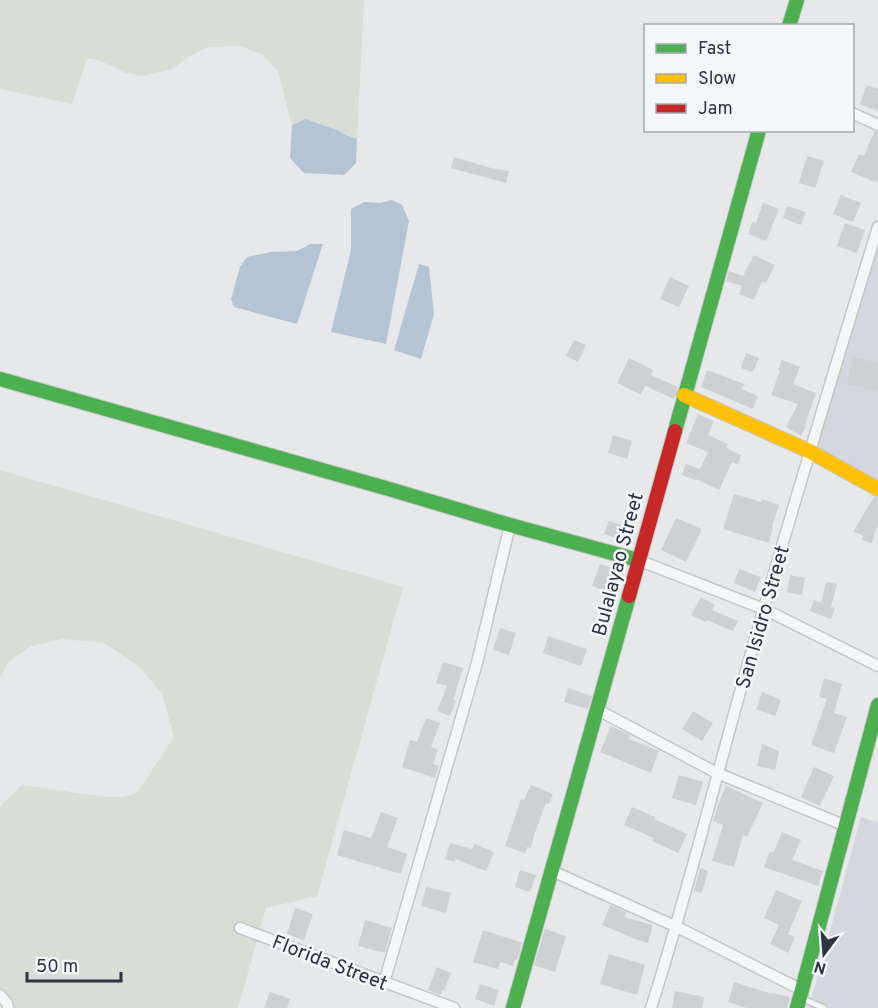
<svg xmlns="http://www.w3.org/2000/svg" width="878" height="1008" font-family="Overpass,sans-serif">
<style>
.built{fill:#d4d7dd}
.green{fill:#d6ded6}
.water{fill:#b4c4d5}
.building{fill:#ced0d3}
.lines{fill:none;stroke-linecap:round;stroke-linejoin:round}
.lane-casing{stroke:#c4c6c8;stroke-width:8}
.street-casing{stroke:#c4c6c8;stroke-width:13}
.fast-casing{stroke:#c4c6c8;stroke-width:16}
.slow-casing{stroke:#c4c6c8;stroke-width:16}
.jam-casing{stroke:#c4c6c8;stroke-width:16}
.lane{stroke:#f5f6f7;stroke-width:5}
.street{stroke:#f5f6f7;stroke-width:10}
.fast{stroke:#4caf50;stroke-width:14}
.slow{stroke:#ffc107;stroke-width:14}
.jam{stroke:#c62828;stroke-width:14}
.labels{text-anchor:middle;stroke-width:5;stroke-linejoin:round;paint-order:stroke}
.street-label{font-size:20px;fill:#2b3445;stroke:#f4f6f9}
</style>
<rect width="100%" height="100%" fill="#e6e8ea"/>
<!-- built -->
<path class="built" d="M878,227V489L809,451Z
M861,817L878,823V1008H809Z"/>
<!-- green -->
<path class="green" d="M0,0H364L357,139C345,135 316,119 306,120C301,120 296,124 292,125L278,71L262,54L239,46L209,47L188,57L172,69L142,76L126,73L101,61L87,58L72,104L0,89Z
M0,470L403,587L317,896L266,908L238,1008H8L0,995V808L3,803L22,785L106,797H123L137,793L174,737L162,694L140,667L104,643L63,639L31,646L8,662L0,678Z"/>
<!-- water -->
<path class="water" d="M306,119L337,130L346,135L357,139L356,163L344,175L304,173L290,158L292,125Z
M392,200L402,205L409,221L386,344L331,332L351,250V209L364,202L380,203Z
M310,244H323L297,324L234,307L231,299L240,267L247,257L271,252L297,251Z
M419,264L429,267L434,314L421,359L394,350Z"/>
<!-- building -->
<path class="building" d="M867,85L878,89V111L860,104Z
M874,132H878V183L851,172L859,154L864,156Z
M807,156L824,161L815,188L799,183Z
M454,157L491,168L509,171L506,183L451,168Z
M841,195L861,203L853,222L833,214Z
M763,203L779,209L766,241L748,234L753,221L756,223Z
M787,206L806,212L801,225L783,218Z
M845,223L865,230L857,253L837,246Z
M754,255L775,265L766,283L762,281L754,300L739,294L742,286L726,281L729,271L743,276Z
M670,277L689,286L679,307L660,299Z
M574,340L586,345L578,362L566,356Z
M746,353L759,358L753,372L741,368Z
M853,357L878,363V391L847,384Z
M629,358L653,370L651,375L678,387L674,399L645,386L641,395L617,383Z
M782,360L800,367L793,384L816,393L805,425L806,426L801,436L786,427L798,404L771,395L780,371L778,370Z
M707,370L744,384L742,389L758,396L753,409L701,387Z
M698,414L714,421L708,435L728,444L726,448L741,455L738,464L732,462L719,490L696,479V480L682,475L686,464L700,469L708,452L686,443Z
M613,435L632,441L627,459L608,453Z
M734,494L761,502L762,499L779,505L772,526L773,527L769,543L723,529Z
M874,497L878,498V524L872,543L862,540L863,535L853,532Z
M676,518L702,529L686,562L661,550Z
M609,521L626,526L622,540L604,534Z
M600,564L619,570L612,593L592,586Z
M739,569L761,577L755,592L734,583Z
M790,575L805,578L802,595L787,592Z
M826,582L837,584L831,607L835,608L831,619L810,611L814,600L821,603Z
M701,597L715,605L712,610L738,621L733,631L707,620L706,622L691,615Z
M500,628L516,633L509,655L493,650Z
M548,636L587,649L581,666L543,653Z
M443,662L463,668L453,700L456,701L450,716L437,711L447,686L436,683Z
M824,678L842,684L834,713L847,717L834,753L811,745L827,699L819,697Z
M568,688L592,696L588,709L564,702Z
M762,692L781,700L775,716L756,709Z
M693,711L713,723L702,741L682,729Z
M426,718L440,723L431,747L438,749L433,764L439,766L435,778L402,767L410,740L417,742Z
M611,726L630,735L629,739L659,751L651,773L600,752Z
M762,744L779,751L775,770L757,766Z
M814,767L834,776L820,806L801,797Z
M679,775L703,782L696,805L672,798Z
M531,785L553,794L549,804L546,803L534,835L531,848L527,847L525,853L505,846L521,799L524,800Z
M726,786L763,803L747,837L743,835L734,867L712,861L723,825L713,821L718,804Z
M632,807L655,817L654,819L687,834L678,853L652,841L654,838L624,825Z
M381,812L398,818L387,847L407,854L401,874L337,855L344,830L371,838Z
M782,832L801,840L792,860L823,871L818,886L764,867L770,851L773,853Z
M450,843L472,849L475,844L494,852L486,871L455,859V862L445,859Z
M700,868L708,871L702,893L694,891Z
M520,870L536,875L530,892L515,887Z
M426,887L451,893L446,913L421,906Z
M776,890L802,901L788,934L795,937L788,953L770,944L779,925L764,918Z
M610,905L626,912L624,917L653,925L648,943L633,938L602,925Z
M295,908L313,914L304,940L287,934Z
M365,920L392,928L385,953L358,946Z
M545,929L566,936L555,972L534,965Z
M483,930L522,943L517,960L515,959L513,966L500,962L498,969L473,962Z
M609,954L645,965L637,995L600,984Z
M437,967L451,973L444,991L442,990L441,995L428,990Z
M734,982L772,994V993L790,997L787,1008H747L728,1002Z
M480,984L499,990L494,1006L475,999Z
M675,991L704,997L702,1008H672Z
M270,992L290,999L287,1008H264Z"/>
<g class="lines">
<!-- lane casing -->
<g class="lane-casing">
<path id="lane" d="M801,998L824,1008"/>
</g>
<!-- street casing -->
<g class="street-casing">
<path id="street" d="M852,113L878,125
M638,560L764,609L878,666
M598,710L717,773L846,826
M552,871L677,927L802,990
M240,928L454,1008
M384,983L477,663L510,525
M0,995L7,1003L8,1008
M651,1008C687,895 715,781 747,667C789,520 833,373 878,227"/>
</g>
<!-- fast casing -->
<g class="fast-casing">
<path id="fast" d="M789,26L797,0
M0,379L389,489L510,525L638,560
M675,431L759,130
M513,1008L629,596
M797,1008L878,705"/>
</g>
<!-- slow casing -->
<g class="slow-casing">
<path id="slow" d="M684,395L809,451L878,489"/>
</g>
<!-- jam casing -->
<g class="jam-casing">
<path id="jam" d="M629,596L675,431"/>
</g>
<!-- lane -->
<use href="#lane" class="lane"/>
<!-- street -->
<use href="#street" class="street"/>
<!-- fast -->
<use href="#fast" class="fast"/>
<!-- slow -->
<use href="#slow" class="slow"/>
<!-- jam -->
<use href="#jam" class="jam"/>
</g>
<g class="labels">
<!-- street labels -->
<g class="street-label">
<text transform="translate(617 564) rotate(-75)" y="7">Bulalayao Street</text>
<text transform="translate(762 617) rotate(-74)" y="7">San Isidro Street</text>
<text transform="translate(330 962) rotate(21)" y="7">Florida Street</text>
</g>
</g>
<!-- legend -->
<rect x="644" y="24" width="210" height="108" fill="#f4f6f9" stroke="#a4a8b1" stroke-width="1.5"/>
<rect x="656" y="44" width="30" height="9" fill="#4caf50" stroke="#a4a8b1" stroke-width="1.5"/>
<text x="698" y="54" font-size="18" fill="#2b3445">Fast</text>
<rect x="656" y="74" width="30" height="9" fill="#ffc107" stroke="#a4a8b1" stroke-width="1.5"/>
<text x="698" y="84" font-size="18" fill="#2b3445">Slow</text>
<rect x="656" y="104" width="30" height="9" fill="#c62828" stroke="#a4a8b1" stroke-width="1.5"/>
<text x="698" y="114" font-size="18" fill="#2b3445">Jam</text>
<!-- north arrow -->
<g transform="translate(824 954) rotate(196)" stroke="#f4f6f9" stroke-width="4.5" paint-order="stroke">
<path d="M0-4.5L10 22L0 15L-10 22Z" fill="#2b3445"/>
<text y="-9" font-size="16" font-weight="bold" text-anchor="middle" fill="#2b3445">N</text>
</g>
<!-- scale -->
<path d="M27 972v9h94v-9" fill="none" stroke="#2b3445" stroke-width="3"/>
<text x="36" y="972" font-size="18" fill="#2b3445" stroke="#f4f6f9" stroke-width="4.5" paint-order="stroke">50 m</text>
</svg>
